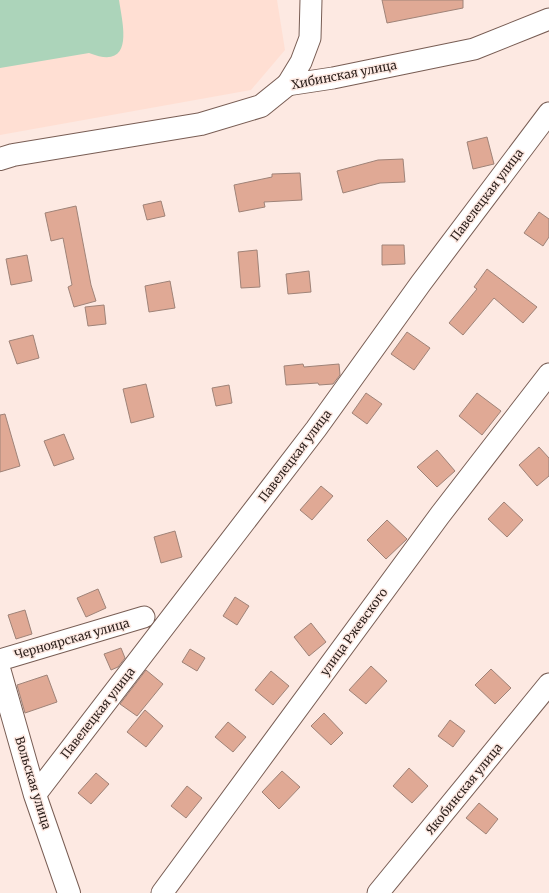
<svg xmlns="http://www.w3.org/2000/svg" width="549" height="893" font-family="Merriweather,serif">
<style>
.built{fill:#ffdfd3}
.green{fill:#acd4ba}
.building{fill:#e0a995;stroke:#9f8378}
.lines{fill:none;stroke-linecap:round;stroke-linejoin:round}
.minor-casing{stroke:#785d54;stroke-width:23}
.tertiary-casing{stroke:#785d54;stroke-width:24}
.minor{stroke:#fff;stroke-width:21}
.tertiary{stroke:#fff;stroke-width:22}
.labels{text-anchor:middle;stroke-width:3;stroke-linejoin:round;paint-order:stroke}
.street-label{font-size:12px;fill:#2b1f1b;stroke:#fde9e2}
</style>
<rect width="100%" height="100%" fill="#fde9e2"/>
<!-- built -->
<path class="built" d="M0,0H277L285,50L251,90L0,135Z"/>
<!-- green -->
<path class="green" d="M0,0H119C123,26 135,71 89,53L0,68Z"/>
<!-- building -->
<path class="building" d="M382,0H463V8L387,23Z
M487,137L494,164L473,169L467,142Z
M403,159L405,182L380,183L343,193L337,171L378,160Z
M300,173L302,200L264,202L265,207L239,212L234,185L272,177V174Z
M161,201L165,216L147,220L143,205Z
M76,206L91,285L96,301L74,307L68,287L72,285L63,238L51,241L45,213Z
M539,212L549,219V237L543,246L524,233Z
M382,245H404L405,264L382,265Z
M257,250L260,287L241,288L238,252Z
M27,255L32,281L11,285L6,259Z
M487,269L537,307L523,323L494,298L463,335L449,323L477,289L474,287Z
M309,271L311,292L288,294L286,274Z
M170,281L175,308L149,312L145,286Z
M104,305L106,324L88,326L85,307Z
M407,332L430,348L414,370L391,354Z
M33,335L39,358L17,364L9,341Z
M303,364L304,367L339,364L340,375L333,384L319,385L318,383L286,385L284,366Z
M146,384L154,417L131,423L123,389Z
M229,385L232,403L216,406L212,388Z
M366,393L382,404L367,424L352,413Z
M477,393L501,411L482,435L459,416Z
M5,414L20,466L0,472V415Z
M64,434L74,459L54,466L44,441Z
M539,447L549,458V476L537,486L519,465Z
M437,450L455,471L437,487L417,467Z
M321,486L333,496L312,520L300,510Z
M504,502L523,520L507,537L488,519Z
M387,520L407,539L386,559L367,540Z
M175,531L182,557L161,563L154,537Z
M98,589L106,608L86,617L77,598Z
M235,597L249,606L237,625L223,616Z
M25,610L32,634L16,639L8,615Z
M311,623L326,642L309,656L294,637Z
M121,648L125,658L118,667L111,670L104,654Z
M190,649L205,658L197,671L182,662Z
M371,666L387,681L366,704L349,690Z
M491,669L511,688L495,704L475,685Z
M146,670L163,684L137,716L120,704Z
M271,671L289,686L273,705L255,690Z
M47,675L57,702L25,713L17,685Z
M145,710L163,726L146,747L127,732Z
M324,713L343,733L331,745L311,726Z
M450,720L465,731L453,747L438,736Z
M228,722L246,737L233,752L215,737Z
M409,768L428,786L412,803L393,786Z
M282,771L300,787L279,809L262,792Z
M96,773L109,784L91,804L78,793Z
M187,786L202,798L186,818L171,806Z
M479,803L498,819L486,834L466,818Z"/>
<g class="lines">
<!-- minor casing -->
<g class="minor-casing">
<path id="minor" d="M287,85L333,78L474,49L549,19
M287,85L301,62L310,38L311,0
M0,660L144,617
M35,795L316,429L421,283L549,113
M162,893L440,515L549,374
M378,893L549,684"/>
</g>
<!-- tertiary casing -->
<g class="tertiary-casing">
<path id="tertiary" d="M0,159L13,155L201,124L261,106L287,85
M0,672L35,795L69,893"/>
</g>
<!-- minor -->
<use href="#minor" class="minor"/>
<!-- tertiary -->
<use href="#tertiary" class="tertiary"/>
</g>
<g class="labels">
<!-- street labels -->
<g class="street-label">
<text transform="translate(344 75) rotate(-11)" y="4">Хибинская улица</text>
<text transform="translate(487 195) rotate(-53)" y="4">Павелецкая улица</text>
<text transform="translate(295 456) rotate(-53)" y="4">Павелецкая улица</text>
<text transform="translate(354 632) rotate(-54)" y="4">улица Ржевского</text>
<text transform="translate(72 639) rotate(-16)" y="4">Черноярская улица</text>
<text transform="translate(98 713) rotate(-52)" y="4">Павелецкая улица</text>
<text transform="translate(33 783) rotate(73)" y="4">Вольская улица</text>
<text transform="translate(464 789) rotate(-51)" y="4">Якобинская улица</text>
</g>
</g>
</svg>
